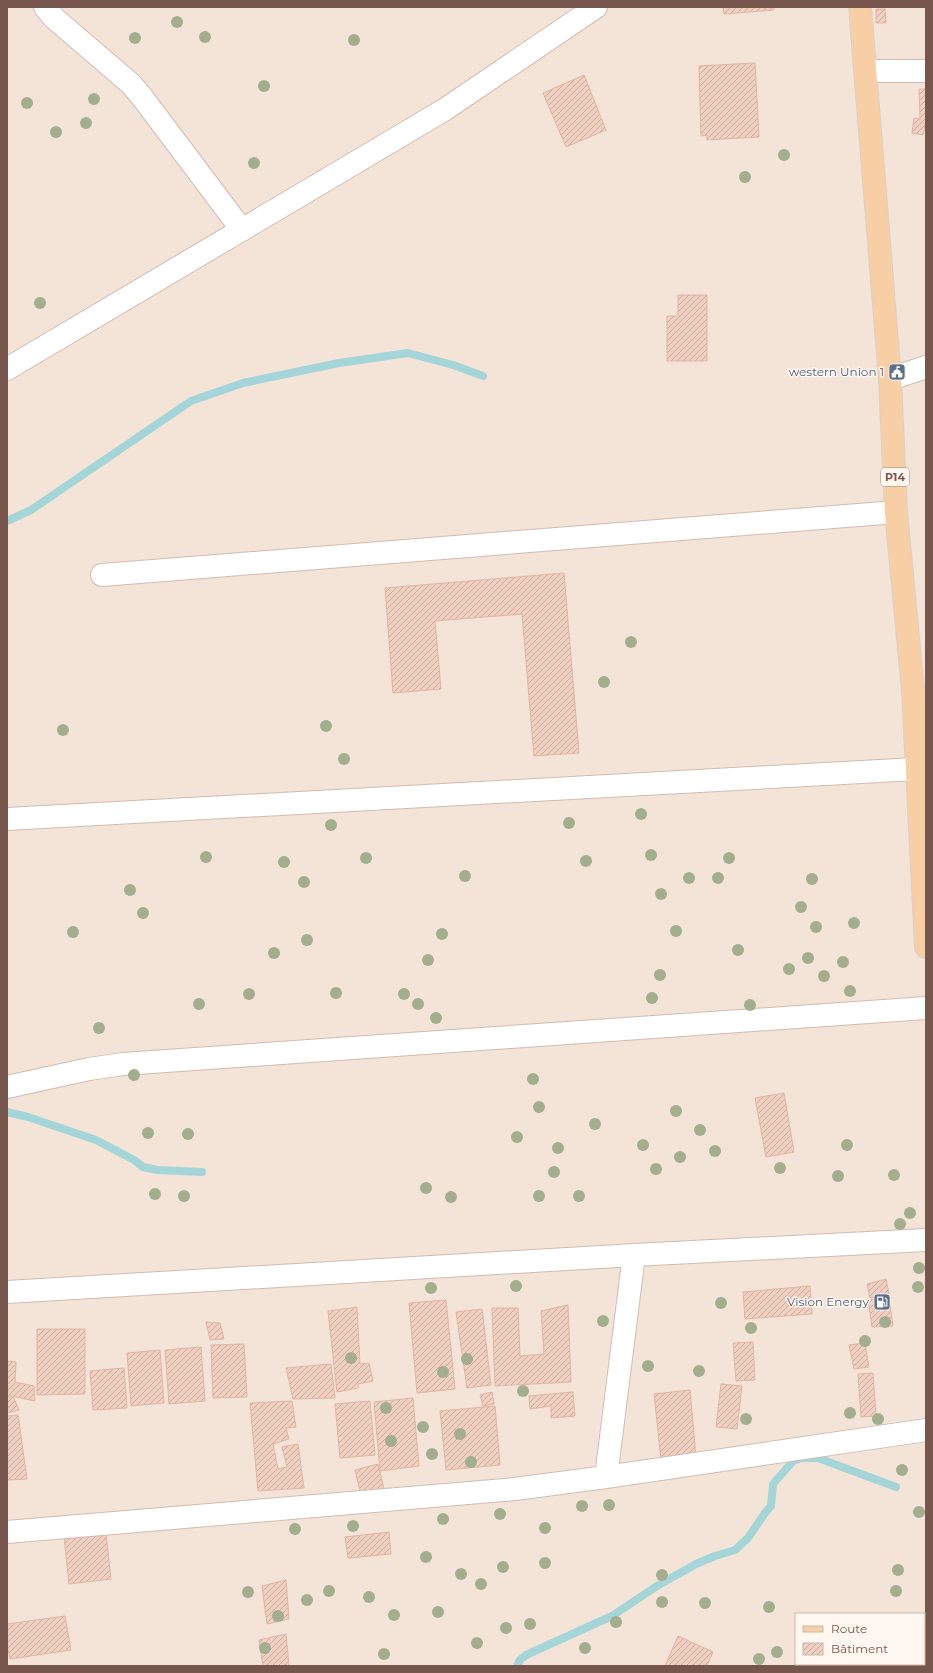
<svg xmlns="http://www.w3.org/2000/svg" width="933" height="1673" font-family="Montserrat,sans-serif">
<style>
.residential{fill:#f4e4d8;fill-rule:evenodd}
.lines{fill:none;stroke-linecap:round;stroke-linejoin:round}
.stream{stroke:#a4d5d8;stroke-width:8}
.building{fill:url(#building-hatch);stroke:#e3b4a2}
.minor-casing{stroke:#d1bcb1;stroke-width:24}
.primary-casing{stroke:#d9d0cd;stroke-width:24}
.minor{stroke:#fff;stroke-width:22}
.primary{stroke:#f8cfa4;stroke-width:22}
.tree{fill:#a2ae8d}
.labels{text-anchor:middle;stroke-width:3;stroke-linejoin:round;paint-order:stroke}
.shield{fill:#fff7f0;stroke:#a0877e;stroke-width:1}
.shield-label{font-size:11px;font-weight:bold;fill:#77574d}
.service-label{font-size:12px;fill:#4e5e75;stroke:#fff7f0;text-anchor:end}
</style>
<defs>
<pattern id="building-hatch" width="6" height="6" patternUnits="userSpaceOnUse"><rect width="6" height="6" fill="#f1cfc1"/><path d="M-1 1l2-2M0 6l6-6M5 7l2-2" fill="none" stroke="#c8ab9f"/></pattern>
</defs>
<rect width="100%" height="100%" fill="#fcf3e9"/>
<!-- residential -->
<path class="residential" d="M7,7H926V1666H7ZM796,1614H924V1664H796Z"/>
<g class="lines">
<!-- stream -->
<path class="stream" d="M7,521L31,510L191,401L243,383L339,363L408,353L453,365L483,376
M7,1112L28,1117L96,1140L134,1160L143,1167L157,1170L202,1172
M517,1666L520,1660L526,1655L612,1616L657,1586L696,1564L715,1556L735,1550L748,1538L765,1513L771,1506L773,1484L793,1461L801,1458H818L896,1487"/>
</g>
<!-- building -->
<path class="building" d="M723,7H774V10L724,14Z
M876,9H885L886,23H876Z
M755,63L759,137L707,140V135L701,136L699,66Z
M584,75L606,130L566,147L543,93Z
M919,89H926V120L923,135L912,133L914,118L920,119Z
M678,295H707V361H667V316H678Z
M564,573L579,753L534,756L522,614L435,621L441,689L393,693L385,588Z
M784,1093L794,1152L766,1157L755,1098Z
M886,1279L889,1294L870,1298L867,1284Z
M810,1286L812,1314L745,1319L743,1292Z
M889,1297L893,1326L872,1327L868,1300Z
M446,1300L455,1389L417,1393L409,1303Z
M568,1305L571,1382L495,1386L492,1308H518L520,1356L544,1354L541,1311Z
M357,1307L360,1364L369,1363L373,1381L358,1384V1388L337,1392L328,1311Z
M482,1309L491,1385L467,1388L456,1312Z
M206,1322L220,1323L224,1339L210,1340Z
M37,1329H85V1394L37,1395Z
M753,1342L755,1380L736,1381L733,1343Z
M865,1343L869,1367L854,1369L849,1345Z
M244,1344L247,1397L213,1398L211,1345Z
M201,1347L205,1401L169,1404L165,1350Z
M160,1350L164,1403L131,1406L127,1353Z
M7,1361L16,1362L15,1382L34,1386L35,1401L7,1395Z
M331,1364L335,1398L293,1399L286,1368Z
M124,1368L127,1408L93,1410L90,1371Z
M873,1373L876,1416L861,1417L858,1374Z
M721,1384L742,1386L737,1429L716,1427Z
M690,1390L696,1457L661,1460L654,1394Z
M492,1392L494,1404L483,1406L480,1395Z
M573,1392L575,1416L551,1418V1406L530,1409L529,1396Z
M7,1396L14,1398L19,1410L7,1413Z
M413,1398L419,1466L380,1471L374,1402Z
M292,1401L296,1427L286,1428L289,1439L273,1444L278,1469L287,1467L282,1447L298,1444L304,1488L258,1491L250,1403Z
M370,1401L375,1455L340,1458L335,1404Z
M495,1406L500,1465L446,1470L440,1411Z
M18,1415L27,1479L7,1480V1416Z
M378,1464L384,1489L361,1495L355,1470Z
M389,1532L391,1554L348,1558L345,1537Z
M106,1534L111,1579L69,1584L64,1537Z
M286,1580L289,1619L267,1624L262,1586Z
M65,1616L71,1650L10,1659L7,1644V1624Z
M286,1634L289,1666H263L259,1640Z
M678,1636L713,1652L707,1666H665Z"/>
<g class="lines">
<!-- minor casing -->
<g class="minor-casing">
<path id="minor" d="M45,7L54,18L131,84L142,97L242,230
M866,71H926
M7,369L444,110L596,7
M890,379L926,367
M102,575L896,512
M7,819L916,769
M7,1087L89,1069L123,1064L926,1008
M7,1292L634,1255L926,1240
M606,1477L634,1255
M7,1532L515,1489L606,1477L926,1430"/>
</g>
<!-- primary casing -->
<g class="primary-casing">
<path id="primary" d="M860,7L890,379L896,512L913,690L926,947"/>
</g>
<!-- minor -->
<use href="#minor" class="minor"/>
<!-- primary -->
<use href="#primary" class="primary"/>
</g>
<!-- trees -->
<g class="tree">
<circle cx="177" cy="22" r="6"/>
<circle cx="205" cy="37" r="6"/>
<circle cx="135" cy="38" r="6"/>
<circle cx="354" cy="40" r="6"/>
<circle cx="264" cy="86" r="6"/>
<circle cx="94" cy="99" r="6"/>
<circle cx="27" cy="103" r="6"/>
<circle cx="86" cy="123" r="6"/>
<circle cx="56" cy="132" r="6"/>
<circle cx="784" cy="155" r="6"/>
<circle cx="254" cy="163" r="6"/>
<circle cx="745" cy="177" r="6"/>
<circle cx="40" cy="303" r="6"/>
<circle cx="631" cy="642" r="6"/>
<circle cx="604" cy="682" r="6"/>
<circle cx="326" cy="726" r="6"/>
<circle cx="63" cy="730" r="6"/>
<circle cx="344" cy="759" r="6"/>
<circle cx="641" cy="814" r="6"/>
<circle cx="569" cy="823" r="6"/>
<circle cx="331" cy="825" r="6"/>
<circle cx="651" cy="855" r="6"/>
<circle cx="206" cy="857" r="6"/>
<circle cx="366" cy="858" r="6"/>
<circle cx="729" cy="858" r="6"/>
<circle cx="586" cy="861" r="6"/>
<circle cx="284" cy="862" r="6"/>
<circle cx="465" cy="876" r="6"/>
<circle cx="689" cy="878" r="6"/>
<circle cx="718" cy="878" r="6"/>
<circle cx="812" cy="879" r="6"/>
<circle cx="304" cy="882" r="6"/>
<circle cx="130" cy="890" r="6"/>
<circle cx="661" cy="894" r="6"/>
<circle cx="801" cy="907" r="6"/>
<circle cx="143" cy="913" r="6"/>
<circle cx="854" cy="923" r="6"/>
<circle cx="816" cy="927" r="6"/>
<circle cx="676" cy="931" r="6"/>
<circle cx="73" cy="932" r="6"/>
<circle cx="442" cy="934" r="6"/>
<circle cx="307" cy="940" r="6"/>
<circle cx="738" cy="950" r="6"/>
<circle cx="274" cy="953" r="6"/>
<circle cx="808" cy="958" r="6"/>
<circle cx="428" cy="960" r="6"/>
<circle cx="843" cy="962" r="6"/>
<circle cx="789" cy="969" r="6"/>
<circle cx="660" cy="975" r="6"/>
<circle cx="824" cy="976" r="6"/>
<circle cx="850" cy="991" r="6"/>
<circle cx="336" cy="993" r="6"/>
<circle cx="249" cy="994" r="6"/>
<circle cx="404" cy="994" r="6"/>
<circle cx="652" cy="998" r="6"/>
<circle cx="199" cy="1004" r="6"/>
<circle cx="418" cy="1004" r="6"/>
<circle cx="750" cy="1005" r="6"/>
<circle cx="436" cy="1018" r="6"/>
<circle cx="99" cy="1028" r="6"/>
<circle cx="134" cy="1075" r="6"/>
<circle cx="533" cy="1079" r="6"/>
<circle cx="539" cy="1107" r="6"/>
<circle cx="676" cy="1111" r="6"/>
<circle cx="595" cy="1124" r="6"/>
<circle cx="700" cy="1130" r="6"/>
<circle cx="148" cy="1133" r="6"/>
<circle cx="188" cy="1134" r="6"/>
<circle cx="517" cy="1137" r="6"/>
<circle cx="643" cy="1145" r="6"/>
<circle cx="847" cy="1145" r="6"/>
<circle cx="558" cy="1148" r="6"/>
<circle cx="715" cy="1151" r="6"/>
<circle cx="680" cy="1157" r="6"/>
<circle cx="780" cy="1168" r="6"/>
<circle cx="656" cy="1169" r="6"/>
<circle cx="554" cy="1172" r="6"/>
<circle cx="894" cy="1175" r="6"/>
<circle cx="838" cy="1176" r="6"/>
<circle cx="426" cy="1188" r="6"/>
<circle cx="155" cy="1194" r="6"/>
<circle cx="184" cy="1196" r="6"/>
<circle cx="539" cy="1196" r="6"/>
<circle cx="579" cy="1196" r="6"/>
<circle cx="451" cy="1197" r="6"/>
<circle cx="910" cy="1213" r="6"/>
<circle cx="900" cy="1224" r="6"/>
<circle cx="919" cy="1268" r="6"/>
<circle cx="516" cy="1286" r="6"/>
<circle cx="918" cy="1287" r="6"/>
<circle cx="431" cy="1288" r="6"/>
<circle cx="721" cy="1303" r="6"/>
<circle cx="603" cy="1321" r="6"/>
<circle cx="885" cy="1322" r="6"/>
<circle cx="751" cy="1328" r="6"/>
<circle cx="865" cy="1341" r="6"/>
<circle cx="351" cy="1358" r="6"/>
<circle cx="467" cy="1359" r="6"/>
<circle cx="648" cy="1366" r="6"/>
<circle cx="699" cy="1371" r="6"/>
<circle cx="443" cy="1372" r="6"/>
<circle cx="523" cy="1391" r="6"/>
<circle cx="386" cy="1408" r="6"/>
<circle cx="850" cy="1413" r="6"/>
<circle cx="746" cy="1419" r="6"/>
<circle cx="878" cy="1419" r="6"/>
<circle cx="423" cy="1427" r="6"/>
<circle cx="460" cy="1434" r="6"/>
<circle cx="391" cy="1441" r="6"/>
<circle cx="432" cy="1454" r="6"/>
<circle cx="471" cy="1462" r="6"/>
<circle cx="902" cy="1470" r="6"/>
<circle cx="609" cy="1505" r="6"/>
<circle cx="582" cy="1506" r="6"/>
<circle cx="919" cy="1512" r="6"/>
<circle cx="500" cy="1514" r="6"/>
<circle cx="443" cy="1519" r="6"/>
<circle cx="353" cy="1526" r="6"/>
<circle cx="545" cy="1528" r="6"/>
<circle cx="295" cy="1529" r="6"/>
<circle cx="426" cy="1557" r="6"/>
<circle cx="545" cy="1563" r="6"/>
<circle cx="503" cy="1567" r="6"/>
<circle cx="898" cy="1570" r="6"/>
<circle cx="461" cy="1574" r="6"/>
<circle cx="662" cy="1575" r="6"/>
<circle cx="481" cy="1584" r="6"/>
<circle cx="329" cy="1591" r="6"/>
<circle cx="896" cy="1591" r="6"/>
<circle cx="248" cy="1592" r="6"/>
<circle cx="369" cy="1597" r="6"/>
<circle cx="307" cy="1600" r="6"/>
<circle cx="662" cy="1602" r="6"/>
<circle cx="705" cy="1603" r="6"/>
<circle cx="769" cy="1607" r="6"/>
<circle cx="438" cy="1612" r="6"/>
<circle cx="394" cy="1615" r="6"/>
<circle cx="278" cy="1616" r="6"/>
<circle cx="616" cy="1622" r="6"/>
<circle cx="530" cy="1624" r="6"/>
<circle cx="506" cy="1628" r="6"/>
<circle cx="477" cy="1643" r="6"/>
<circle cx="265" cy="1648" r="6"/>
<circle cx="585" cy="1648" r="6"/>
<circle cx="777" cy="1652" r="6"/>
<circle cx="384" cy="1654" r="6"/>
<circle cx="759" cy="1659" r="6"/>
</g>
<!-- icons -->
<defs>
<g id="civic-square" transform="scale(0.9)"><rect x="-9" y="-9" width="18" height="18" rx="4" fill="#5c6f8a" stroke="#fff7f0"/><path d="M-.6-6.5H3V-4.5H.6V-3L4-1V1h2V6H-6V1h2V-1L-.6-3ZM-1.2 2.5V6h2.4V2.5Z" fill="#fff"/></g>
<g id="fuel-square" transform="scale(0.9)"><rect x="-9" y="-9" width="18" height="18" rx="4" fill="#5c6f8a" stroke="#fff7f0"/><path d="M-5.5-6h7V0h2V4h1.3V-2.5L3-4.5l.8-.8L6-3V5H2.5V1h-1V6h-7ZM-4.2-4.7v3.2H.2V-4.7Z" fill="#fff"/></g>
</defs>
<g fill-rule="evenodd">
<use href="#civic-square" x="897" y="372"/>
<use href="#fuel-square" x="882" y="1302"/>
</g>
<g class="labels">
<!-- shield labels -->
<rect class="shield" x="881" y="468" width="28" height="18" rx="3"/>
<g class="shield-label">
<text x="895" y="481">P14</text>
</g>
<!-- service labels -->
<g class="service-label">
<text x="884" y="376">western Union 1</text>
<text x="869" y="1306">Vision Energy</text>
</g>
</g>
<!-- border -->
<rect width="933" height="1673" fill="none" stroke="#77574d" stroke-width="16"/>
<!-- legend -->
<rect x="795" y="1613" width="130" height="52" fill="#fff7f0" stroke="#c9b7af"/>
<rect x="803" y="1626" width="20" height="6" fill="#f8cfa4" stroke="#c9b7af"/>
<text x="831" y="1633" font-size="12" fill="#77574d">Route</text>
<rect x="803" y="1643" width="20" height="12" fill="url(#building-hatch)" stroke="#c9b7af"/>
<text x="831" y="1653" font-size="12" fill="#77574d">Bâtiment</text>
</svg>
